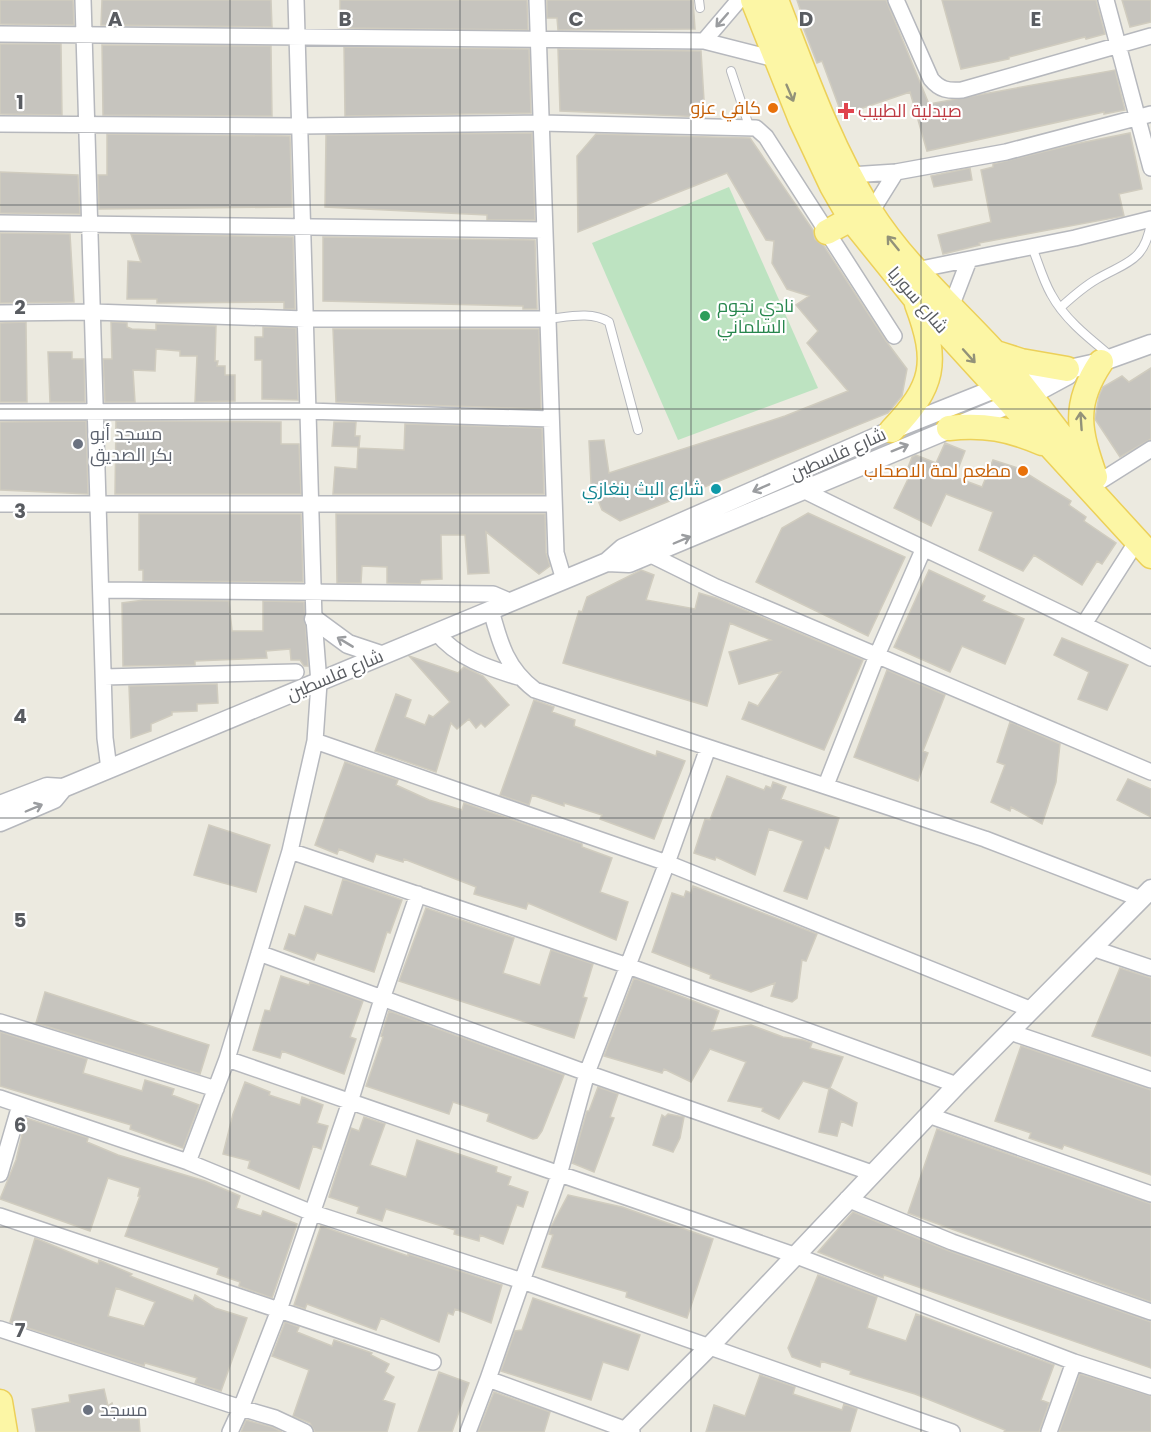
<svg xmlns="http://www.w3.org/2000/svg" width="1151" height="1432" font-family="Poppins,Cairo,sans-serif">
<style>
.green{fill:#bde3c1}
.building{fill:#c6c4be;stroke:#d0ccbf;stroke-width:1.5;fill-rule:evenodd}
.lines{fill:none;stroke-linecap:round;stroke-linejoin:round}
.service-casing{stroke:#b6b8bd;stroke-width:10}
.minor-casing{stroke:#b6b8bd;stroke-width:18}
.tertiary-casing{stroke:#b6b8bd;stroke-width:21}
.primary-casing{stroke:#ecd059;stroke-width:27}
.service{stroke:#fff;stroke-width:8}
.minor{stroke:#fff;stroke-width:15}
.tertiary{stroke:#fff;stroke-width:18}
.primary{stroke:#fcf6a5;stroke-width:24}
.oneway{stroke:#9b9da0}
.oneway2{stroke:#929279}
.grid{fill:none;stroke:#595c61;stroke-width:1.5;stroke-opacity:0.55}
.food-dot{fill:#e8710a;stroke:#fff;stroke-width:2}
.health-dot{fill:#e0444e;stroke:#fff;stroke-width:2}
.leisure-dot{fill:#2e9e5b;stroke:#fff;stroke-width:2}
.worship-dot{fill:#6b7280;stroke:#fff;stroke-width:2}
.culture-dot{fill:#0f9aa8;stroke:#fff;stroke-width:2}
.labels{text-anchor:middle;stroke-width:4.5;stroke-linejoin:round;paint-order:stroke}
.food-label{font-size:18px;fill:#c56008;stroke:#fff;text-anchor:end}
.health-label{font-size:18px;fill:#be3a42;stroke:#fff;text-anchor:start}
.street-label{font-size:18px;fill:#595c61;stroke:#fff}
.leisure-label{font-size:18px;fill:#27864d;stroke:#fff;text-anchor:start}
.worship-label{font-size:18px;fill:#5b616d;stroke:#fff;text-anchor:start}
.culture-label{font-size:18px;fill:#0d838f;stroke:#fff;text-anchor:end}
.grid-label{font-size:20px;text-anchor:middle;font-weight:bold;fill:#595c61;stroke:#fff;stroke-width:4.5;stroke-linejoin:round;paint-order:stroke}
</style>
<rect width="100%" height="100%" fill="#eceae0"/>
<!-- green -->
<path class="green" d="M729,187L818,388L678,440L592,243Z"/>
<!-- building -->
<path class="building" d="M0,0H73L74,25L0,24Z
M102,0H271L272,27L101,25Z
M340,0H527L528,30L340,28Z
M547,0H693L695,29L558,30L557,18H547Z
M797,0H886L929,104L1115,70L1125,110L1104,114V112L927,151L910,92L842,115L822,61L817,63L801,22L804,21Z
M942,0H1096L1105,34L1086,39L1085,37L1009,57V59L961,69Z
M1122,0H1151V22L1130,27Z
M0,44H61L62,115L0,114Z
M102,45L271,46L272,116L103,115Z
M344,47L529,49L531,113L345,116Z
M558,49L701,51L705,117L560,111Z
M532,133L535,220H487V215L325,207L326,135Z
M1130,133L1142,189L1119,194L1124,216L979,243L980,245L943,254L938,235L991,222L981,170L993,167V164L1075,144Z
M107,134L290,136L292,207L99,209L98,175H107Z
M596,134L750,138L813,230L815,239L824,246L886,341L907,369L902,396L888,413L620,521L602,510L591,483L589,441L604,440L609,473L785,416L848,391L807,343L818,331L796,305L809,296L787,289L772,263L774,241L766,240L727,173L578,232L577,156Z
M970,168L972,180L934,187L931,176Z
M0,172L78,175L80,214L0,213Z
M0,233L70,234L74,302L0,303Z
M131,234L293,237L295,309H284V302L157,303V299H127L128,261L141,262Z
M323,237L535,240L537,309H523V306L323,301Z
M26,322L27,402H0V323Z
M111,322L127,323V327L132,329L156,330V324L216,326L215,361H218L217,366H225V375H235V401L195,402L197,356H180V351L156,349L155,371L133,370L135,402H105L103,359H112Z
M263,327L296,328L298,400L262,399V360H255V337H263Z
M333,329H539L541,409L336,402Z
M48,352H72V359H84L85,402H50Z
M1151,368V439L1120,457L1095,419L1099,396L1103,387L1122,376L1129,382Z
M86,421L88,494L0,490V422Z
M116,421L281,422V444H299L301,494H115Z
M334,422H356L355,436H360L359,447L332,446Z
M405,424L542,428L544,494H333L335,467L357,469L358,448L404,450Z
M945,443L965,451L955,477L982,487L993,460L1018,468L1071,501L1069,505L1086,517L1084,521L1116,543L1102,564L1097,561L1082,585L1034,555L1023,571L979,550L993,512L946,494L931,526L894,508L908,479L904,478L912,457L916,455L936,463Z
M808,513L905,557L868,636L756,582L782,528Z
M139,514H301L303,582L143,581V570H139Z
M336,514H545L546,553L550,566L539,574L486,532L489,573L468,574L465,535H441L442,579L421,580L420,584L387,583V567L362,566L361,583H337Z
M641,570L654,575L646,600L695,609L699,593L716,598L863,660L824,750L742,719L749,702L758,706L781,672L739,684L729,652L771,640L730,623L707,706L563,663L579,611L582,612L587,597Z
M929,570L985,596L982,601L1024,619L1005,664L962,646L950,672L894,647Z
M144,600L229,601L232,631H263V601L304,602L308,666H304L300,660H291L290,649L266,651L267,658L195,661V665L123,666L122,603Z
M1062,638L1128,665L1107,710L1078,699L1089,672L1054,655Z
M409,656L458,673L464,667L483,676L509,705L485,727L481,723L476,728L469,719L457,729L451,723L436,772L375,751L396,694L411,700L405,717L425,725L429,715L433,717L450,702Z
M887,670L945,695L923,751L928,753L918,781L854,757Z
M217,684L218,703L197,704V711L172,712V715L151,724V731L131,738L129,686Z
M534,700L554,707L552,712L575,720L574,726L656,756L657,751L685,761L654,839L600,819L602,815L564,803V806L532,795L529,805L500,795Z
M1010,722L1060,744L1056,782L1042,824L1011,807L1010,811L991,802L1005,765L997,762Z
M345,762L398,780L396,785L429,800L462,810L464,803L582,844V847L612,858L600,892L628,902L616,940L528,903L526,909L474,894L476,887L404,859L403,862L376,854L373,862L339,849L337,854L315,845Z
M727,776L764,790L766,786L771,788L773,782L786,787L781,799L839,818L829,849L825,847L807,899L784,891L803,841L769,829L755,875L716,857L715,860L694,853L705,819L710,820Z
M1128,779L1151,789V817L1117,800Z
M209,825L270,845L256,892L194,875Z
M343,879L402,900L390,933L387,932L374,972L317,953L314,960L284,949L289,934L295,936L305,906L332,915Z
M693,886L817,934L806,961L802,960L797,998L792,1002L771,996L775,983L751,992L710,978L711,975L652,952L672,893L684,897L686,891L691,893Z
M426,908L514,938L503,973L540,985L551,950L593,964L583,997L587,998L574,1038L399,981Z
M1120,968L1151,978V1056L1092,1036Z
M281,976L309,985L310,982L363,1001L350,1037L356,1039L344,1074L282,1051L280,1058L253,1050L265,1010L270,1011Z
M634,978L719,1011L712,1031L751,1025L783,1037L803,1040L812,1043L810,1048L843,1057L830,1088L857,1103L852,1126L841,1121L837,1136L819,1132L829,1089L803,1081L779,1119L762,1111L763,1108L728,1101L746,1062L710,1049L691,1082L664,1069L662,1073L604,1056Z
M45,992L209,1045L200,1074L36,1023Z
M389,1011L564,1075L542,1131L537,1138L533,1139L487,1121L489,1114L453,1102L449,1114L366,1086L383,1037L381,1036Z
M0,1032L87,1059L83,1073L142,1091L145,1080L174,1089L172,1095L199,1105L183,1148L130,1129L131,1125L0,1086Z
M1021,1046L1151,1090V1175L1064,1145L1062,1149L1029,1138L1031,1133L995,1121Z
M245,1082L270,1092L269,1095L300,1105L302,1097L323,1105L317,1123L328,1126L321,1149L313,1146L299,1189L248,1168L250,1161L223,1154L233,1114Z
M598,1087L618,1094L610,1117L614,1118L594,1172L572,1163L587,1111H589Z
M668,1114L684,1117L680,1138L673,1152L653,1145L662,1115L665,1117Z
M364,1117L385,1124L370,1165L406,1177L417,1140L497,1167L496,1172L511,1177L508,1185L528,1192L523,1207L517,1205L503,1244L480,1235L479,1241L454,1234L455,1230L386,1209L382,1221L357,1213L359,1207L329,1197L351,1128L359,1131Z
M26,1118L88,1138L87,1142L118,1155L205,1181L240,1196L236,1208L261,1216L263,1211L297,1224L272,1298L239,1286L240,1282L217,1274L219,1268L125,1236L140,1196H138L140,1188L108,1178L90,1231L0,1199L16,1160Z
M937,1129L1151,1204V1302L908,1213Z
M568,1195L622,1207L713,1239L687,1318L626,1297L627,1292L542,1267L553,1235L549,1234L551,1227Z
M853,1212L949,1251L1151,1322V1368L884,1275L883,1278L818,1252Z
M321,1226L408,1256V1254L502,1285L491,1323L455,1309L453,1315L448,1313L439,1342L381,1318L376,1330L307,1304L305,1309L294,1305Z
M35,1238L98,1264L99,1260L132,1274L130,1276L193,1301L195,1295L215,1308L247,1318L221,1391L195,1383L197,1378L145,1363L144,1366L10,1322ZM116,1288L155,1302L144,1326L108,1316Z
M818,1275L877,1297L867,1328L906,1341L916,1314L1054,1365L1041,1400L1049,1403L1039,1432H1004L1005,1430L915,1394L850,1374L851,1371L821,1361L820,1367L792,1357L788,1348Z
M533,1298L640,1335L628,1370L603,1362L591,1400L501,1371L515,1331L522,1330Z
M285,1322L299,1327L297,1332L332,1346L334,1340L372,1353L371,1355L389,1364L385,1372L394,1377L383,1400L395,1404L387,1432H315L310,1423L293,1416L309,1370L272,1356Z
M439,1372L469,1383L452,1432H418Z
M1080,1374L1151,1396V1432H1059Z
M760,1375L795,1387L793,1394L842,1410L844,1404L857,1409L850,1432H706L714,1405L745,1416Z
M104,1389L108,1406L112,1403L116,1414L121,1409L125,1419H139L140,1432H36L32,1409L70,1402L69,1395Z
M494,1392L550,1412L544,1432H478Z
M246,1420L272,1427L282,1432H241Z"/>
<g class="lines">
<!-- service casing -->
<g class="service-casing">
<path id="service" d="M699,0L700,8
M731,71L749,126
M1032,247C1038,262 1043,280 1051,294C1065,320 1090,339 1112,357
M1060,308C1072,297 1083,287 1097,279C1126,262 1145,262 1151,222
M547,319C568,317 591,311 609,322L638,430"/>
</g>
<!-- minor casing -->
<g class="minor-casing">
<path id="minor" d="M83,0L105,738L109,769
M537,0L556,553L564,580
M896,0L931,79C940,90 948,91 962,90L1151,36
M1106,0L1151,168
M0,34L704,41L775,59
M704,41L739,0
M0,124L299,126L541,123L756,128L766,137L894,336
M850,175L896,172L1006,152L1151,114
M871,212L896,172
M0,223L544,230
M916,270L1075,238L1151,219
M954,309V299L969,260
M0,313L93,312L305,319H547
M0,412L308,411L551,419
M1099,482L1151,449
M801,489C917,547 1036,599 1151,658
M0,504H554
M649,554L716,587L1151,772
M101,590L493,594L512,602
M491,610C500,644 507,669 535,690L985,839L1141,899
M1084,624L1137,541
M437,633C457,658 488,668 518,677
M104,677L296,672
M315,741L667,863L1032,1010
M826,785L878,653L923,550
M290,851L628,966L957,1085
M1092,948L1151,968
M259,953L587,1073L872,1173
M0,1022L216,1089
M1010,1032L1151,1080
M227,1059L794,1255L1074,1362L1151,1387
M0,1098L188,1162L310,1212L522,1281L952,1432
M928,1115L1151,1194
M188,1162L227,1059L290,851L315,741L319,683L314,619L296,0
M0,1174L20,1105
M847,1199L952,1242L1151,1312
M0,1216L433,1362
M0,1329L241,1408L230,1432
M305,1432L275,1418L241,1408L279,1310L350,1102L383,996L418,894
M468,1432L488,1379
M632,1432L488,1379L559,1175L587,1073L667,863L708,748
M1049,1432L1074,1362"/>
</g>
<!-- tertiary casing -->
<g class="tertiary-casing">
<path id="tertiary" d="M607,562L629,563L1031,395L1068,375
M314,619L348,644L381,655
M0,805L47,787L63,788L607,562L623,548L892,430L997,388L1038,376L1101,362L1151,344
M0,822L54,799L63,788
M624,1432L709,1347L957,1085L1151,889"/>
</g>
<!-- primary casing -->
<g class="primary-casing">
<path id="primary" d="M753,0L801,120L832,186L851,219L914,297L1151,556
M776,0C804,72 829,145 870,211C904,265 954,308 996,354C1025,386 1048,421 1075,453
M827,232L851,219
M996,353L1021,361L1067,369
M949,428C983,424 1010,429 1042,443
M892,430C934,386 939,363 917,304
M1095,477C1079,431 1072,405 1101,362
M0,1402L5,1432"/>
</g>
<!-- service -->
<use href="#service" class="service"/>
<!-- minor -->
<use href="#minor" class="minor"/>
<!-- tertiary -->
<use href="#tertiary" class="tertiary"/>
<!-- primary -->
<use href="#primary" class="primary"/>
</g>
<!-- one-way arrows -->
<defs><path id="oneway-shaft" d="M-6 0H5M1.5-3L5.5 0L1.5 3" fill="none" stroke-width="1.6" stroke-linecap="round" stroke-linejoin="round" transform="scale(1.5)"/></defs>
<g class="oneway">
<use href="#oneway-shaft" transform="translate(722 20) rotate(131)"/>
<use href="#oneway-shaft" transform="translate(900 448) rotate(-22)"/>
<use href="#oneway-shaft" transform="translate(761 488) rotate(156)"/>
<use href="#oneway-shaft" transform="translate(682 540) rotate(-23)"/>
<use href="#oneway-shaft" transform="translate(345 642) rotate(-149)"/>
<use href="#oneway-shaft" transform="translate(34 808) rotate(-23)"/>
</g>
<g class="oneway2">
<use href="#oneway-shaft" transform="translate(790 93) rotate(67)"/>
<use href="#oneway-shaft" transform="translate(893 243) rotate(-129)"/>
<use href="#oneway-shaft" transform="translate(969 356) rotate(48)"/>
<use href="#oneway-shaft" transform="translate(1081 421) rotate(-94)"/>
</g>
<!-- grid -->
<path class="grid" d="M230,0V1432M460,0V1432M691,0V1432M921,0V1432M0,205H1151M0,409H1151M0,614H1151M0,818H1151M0,1023H1151M0,1227H1151"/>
<!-- markers -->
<g class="food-dot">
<circle cx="773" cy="108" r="6"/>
<circle cx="1023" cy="471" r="6"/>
</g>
<path class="health-dot" d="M843 102h6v6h6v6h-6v6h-6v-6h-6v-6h6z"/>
<circle class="leisure-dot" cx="705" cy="316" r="6"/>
<g class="worship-dot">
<circle cx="78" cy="444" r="6"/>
<circle cx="88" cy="1410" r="6"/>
</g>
<circle class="culture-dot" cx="716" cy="489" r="6"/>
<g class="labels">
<!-- food labels -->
<g class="food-label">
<text x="761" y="114">كافي عزو</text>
<text x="1011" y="477">مطعم لمة الاصحاب</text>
</g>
<!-- health labels -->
<g class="health-label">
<text x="858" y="117">صيدلية الطبيب</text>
</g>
<!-- street labels -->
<g class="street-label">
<text transform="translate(918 300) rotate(49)" y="6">شارع سوريا</text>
<text transform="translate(838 454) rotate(-24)" y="6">شارع فلسطين</text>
<text transform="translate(335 675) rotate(-23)" y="6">شارع فلسطين</text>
</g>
<!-- leisure labels -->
<g class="leisure-label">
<text x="717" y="312">نادي نجوم<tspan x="717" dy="21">السلماني</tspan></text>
</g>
<!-- worship labels -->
<g class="worship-label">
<text x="90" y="440">مسجد أبو<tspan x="90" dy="21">بكر الصديق</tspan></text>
<text x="100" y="1416">مسجد</text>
</g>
<!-- culture labels -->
<g class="culture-label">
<text x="704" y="495">شارع البث بنغازي</text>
</g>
</g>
<g class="grid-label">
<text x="115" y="26">A</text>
<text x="345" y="26">B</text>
<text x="576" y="26">C</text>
<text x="806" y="26">D</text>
<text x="1036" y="26">E</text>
<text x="20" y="109">1</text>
<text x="20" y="314">2</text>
<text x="20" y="518">3</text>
<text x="20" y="723">4</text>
<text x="20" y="927">5</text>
<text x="20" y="1132">6</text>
<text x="20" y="1337">7</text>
</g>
</svg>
